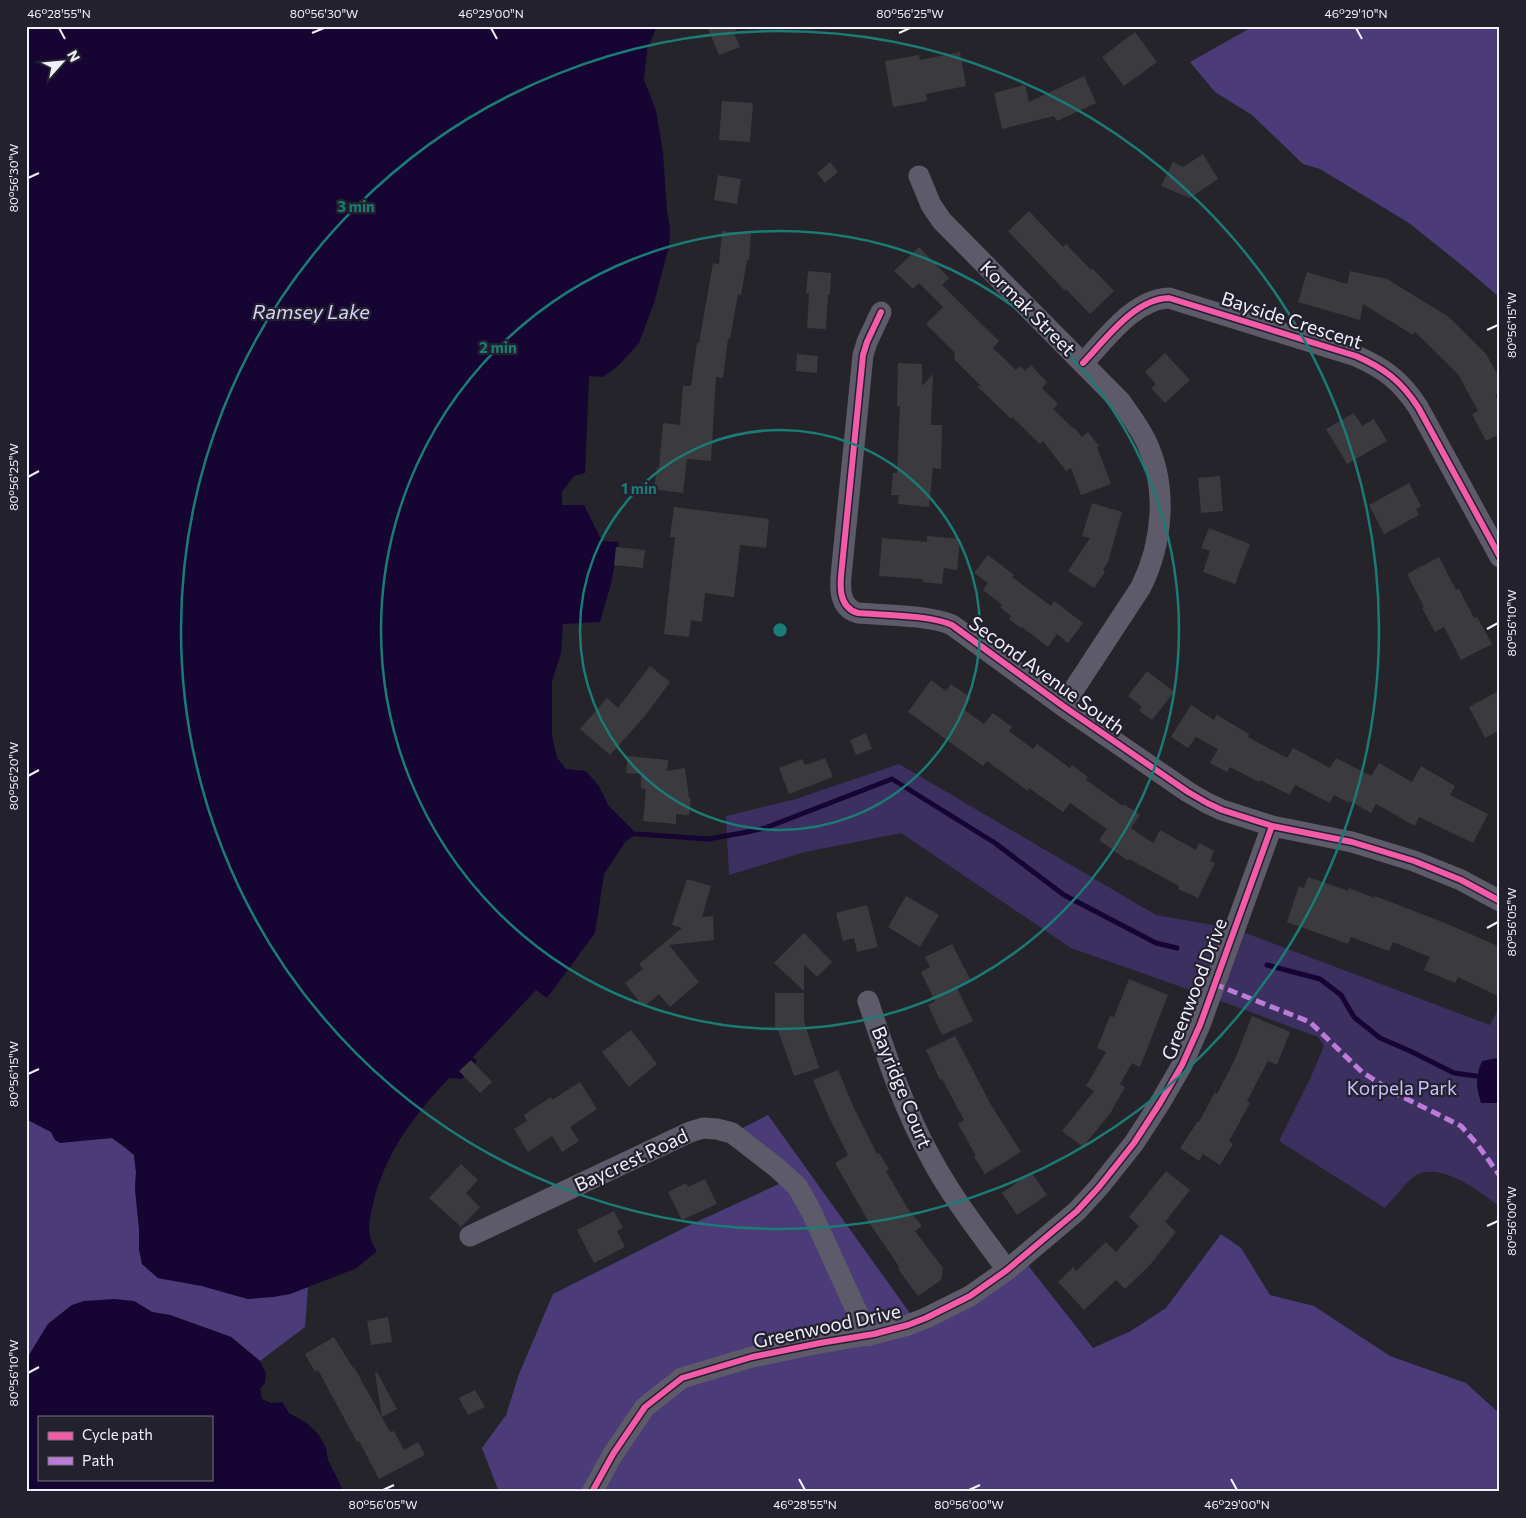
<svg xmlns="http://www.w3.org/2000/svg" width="1526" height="1518" font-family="Commissioner,sans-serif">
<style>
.green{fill:#3c3061}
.forest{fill:#4b3b78}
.water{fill:#160532;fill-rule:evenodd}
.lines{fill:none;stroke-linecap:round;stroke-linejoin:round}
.stream{stroke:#160532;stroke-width:5}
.building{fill:#3a3a3f}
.minor{stroke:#5d5b69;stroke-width:21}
.quiet{stroke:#bd7bd9;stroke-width:5;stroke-dasharray:10 5;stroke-linecap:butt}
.cycleway-casing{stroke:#23212e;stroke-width:9}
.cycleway{stroke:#f35aa7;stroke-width:6}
.ticks{fill:none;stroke:#f1f0f9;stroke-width:2}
.ring{fill:none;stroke:#1a7c75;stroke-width:2.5}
.labels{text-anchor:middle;stroke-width:4.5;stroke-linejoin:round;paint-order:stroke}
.street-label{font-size:19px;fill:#f1f0f9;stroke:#23212e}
.park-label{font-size:19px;fill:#cbc0fd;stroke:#23212e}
.water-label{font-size:20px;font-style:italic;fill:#d7d0f9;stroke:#23212e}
.centre{fill:#1a7c75;stroke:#23212e;stroke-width:2.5}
.ring-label{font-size:15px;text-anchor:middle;font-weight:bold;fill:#1a7c75;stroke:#23212e;stroke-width:4.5;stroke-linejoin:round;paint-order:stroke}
.neatline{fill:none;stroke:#f1f0f9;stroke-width:2}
.ticks-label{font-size:12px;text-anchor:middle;fill:#f1f0f9}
</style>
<rect width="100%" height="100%" fill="#25242b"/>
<!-- green -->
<path class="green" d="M899,764L1156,915L1235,929L1490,1025L1500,1006V1207C1480,1192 1437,1158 1412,1178C1402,1187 1394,1198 1385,1208L1279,1141L1310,1079L1324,1046L1318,1037L1210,997L1071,948L901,833L805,852L729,875L726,816L796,799Z"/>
<!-- forest -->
<path class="forest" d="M1254,26H1500V298L1469,271L1409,223L1320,169L1303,164L1252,115L1215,92L1190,62Z
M768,1115L917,1323L1023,1259L1093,1348L1131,1331L1166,1308L1221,1234L1241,1248L1270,1295L1314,1306L1390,1356L1466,1383L1500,1414V1492H499L482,1448L506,1415L519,1374L553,1294L692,1224L790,1179L733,1133Z
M26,1119L51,1132L55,1140L112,1138L134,1155L136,1172L135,1189L139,1228V1249L142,1264L158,1278L202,1286L248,1299L290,1294L308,1287L305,1327L260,1361L231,1337L170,1315L152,1312L134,1301L72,1305L48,1324L26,1360Z"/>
<!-- water -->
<path class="water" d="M26,26H657L647,50L644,80L656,110L663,153L667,211L670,228L669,246L654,303L639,343L619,365L603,377L589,376L585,473L574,476L562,492V505H584L602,541L619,542L611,584L600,622L563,624L561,653L552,681V736L557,758L566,769L586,771L599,786L608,805L637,834L626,841L604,874L595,933L547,998L536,990L473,1057L477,1061L462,1079L449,1078C413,1117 386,1151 373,1204C369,1220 366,1237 377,1251L357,1268L290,1294L273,1297L248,1299L202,1286L158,1278L142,1264L139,1249V1228L135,1189L136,1172L134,1155L124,1146L112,1138L60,1143L55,1140L51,1132L26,1119Z
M1500,1054V1103H1481C1476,1085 1475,1078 1482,1061L1497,1058Z
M114,1299L134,1301L152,1312L170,1315L231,1337L260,1361L266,1373L265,1383L260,1389L262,1399L271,1403L282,1402L289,1413L307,1423L319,1435L326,1448L328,1460L344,1492H26V1360L48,1324L72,1305L84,1301ZM39,1417H211V1479H39Z"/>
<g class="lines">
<!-- stream -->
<path class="stream" d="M637,834L708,839L742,833L765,828L892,779L995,843L1064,895L1156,943L1177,948
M1267,965L1320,979L1341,995L1354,1017L1380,1038L1410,1051L1454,1073L1476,1076"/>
</g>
<!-- building -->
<path class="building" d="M707,26H738L734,33L740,47L719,55Z
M1135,32L1157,62L1124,86L1102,57Z
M960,52L966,86L926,94L927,101L893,107L885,61L919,55L920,60Z
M1084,76L1096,103L1057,121L1054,116L1002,129L994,93L1025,85L1029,102Z
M722,101L753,103L750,142L719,140Z
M1203,154L1218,179L1190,198L1161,186L1173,162L1183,167Z
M830,162L838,172L825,183L817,173Z
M718,175L741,179L737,204L714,200Z
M1029,211L1063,247L1066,244L1091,270L1092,268L1114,291L1090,314L1066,289L1065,291L1008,231Z
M722,231L751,234L749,260H747L741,295L738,294L730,339H728L723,378L716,377L711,461L687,459L683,493L654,489L657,467L659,468L663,423L680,425L683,386H691L697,343H699L713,263L719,264Z
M919,247L949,278L942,285L999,341L993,348L1016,370L1020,366L1025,371L1031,365L1047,382L1042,388L1058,404L1053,409L1074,429L1075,428L1082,437L1088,432L1099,446L1097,447L1111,484L1081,495L1071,468L1066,471L1043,441L1040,444L1012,417L1011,419L977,386H981L954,359L955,353L926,324L943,307L919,283L913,289L894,271Z
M808,271L831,273L830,295H828L826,329L807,328L809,293H806Z
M1350,271L1387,279L1449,317L1486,354L1500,379V392L1495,395L1500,404V434L1486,441L1472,414L1478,411L1458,374L1415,332L1413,335L1363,304L1360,320L1298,302L1307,272L1347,284Z
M1165,353L1190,380L1165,403L1151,388L1156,384L1145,372Z
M797,354L818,356L817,373L796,371Z
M898,363L922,364V386L933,374L931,425H942L941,469L933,468L929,507L898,504L899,495H891L893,473H897L900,406H897Z
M1354,413L1362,426L1374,419L1387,441L1347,464L1326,429Z
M1220,476L1223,511L1201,513L1198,478Z
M1409,483L1421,506L1416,509L1419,515L1384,534L1369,505Z
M1092,503L1122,512L1108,562L1103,570L1105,572L1094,588L1068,571L1090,538L1082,536Z
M674,507L769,519L766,548L740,545L734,597L705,593L702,622L691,620L689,637L664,634L675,537H670Z
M1209,528L1250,544L1235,584L1203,572L1210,551L1201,548Z
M927,536L960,539L957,570L944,568L942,584L922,582L923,579L879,576L882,538L927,542Z
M616,547L645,550L643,568L614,565Z
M988,555L1014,575L1012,577L1051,606L1054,601L1083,623L1068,643L1057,634L1048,647L1022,627L1021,628L1009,619L1011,616L1000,607L1002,605L983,590L988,583L974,573Z
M1439,557L1456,590L1459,589L1474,618L1477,617L1492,644L1461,660L1444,627L1435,632L1422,608L1424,607L1407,574Z
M650,666L670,682L645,716L610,755L580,729L607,698L618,708Z
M1147,671L1174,692L1152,720L1139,711L1142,707L1128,696Z
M931,680L946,691L951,684L971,698L963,709L984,724L993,713L1012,727L1009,731L1033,749L1037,744L1070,768L1072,765L1088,777L1086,780L1123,806L1124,804L1140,815L1131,828L1153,843L1160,830L1196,850L1199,843L1214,851L1210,861L1215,863L1198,898L1178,889L1179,886L1129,859L1128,861L1099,840L1107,829L1070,803L1063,812L1029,788L1028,791L987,761L983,766L908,712Z
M1500,690V730L1485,738L1469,707Z
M1191,705L1214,720L1217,715L1249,734L1248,737L1287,758L1293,748L1330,768L1336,758L1371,776L1379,763L1412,782L1421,766L1455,786L1450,795L1488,814L1473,843L1419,817L1415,826L1376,804L1371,813L1350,801L1349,803L1334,795L1330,803L1295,785L1290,795L1260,780L1259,782L1230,767L1227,772L1210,763L1218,749L1196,737L1188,748L1171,737Z
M866,733L872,749L856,755L850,740Z
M628,756L668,760L667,771L685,768L689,798L691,799L689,815L676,814V824L643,821L646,789L641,788V774L626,773Z
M825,758L833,777L789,794L779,768L802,759L805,765Z
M1308,877L1348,891L1349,888L1375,898V896L1445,923L1500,947V997L1458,977L1455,983L1424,970L1430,957L1393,942L1389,951L1351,937L1348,944L1287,922L1299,886L1304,888Z
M687,879L711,886L702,917L713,916L714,940L669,945L699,982L670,1007L659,994L647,1004H641L625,983L643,969L639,964L682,928L672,925Z
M906,896L939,915L920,947L888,927Z
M867,905L878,947L857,952L854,938L843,941L836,913Z
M804,933L832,962L817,977L804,964V991L774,963Z
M952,944L970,979L956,986L973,1021L942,1035L928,1005L935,1001L921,972L930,967L925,957Z
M1129,979L1168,995L1140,1067L1132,1063L1120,1084L1125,1087L1111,1112L1083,1147L1062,1131L1094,1091L1086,1086L1106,1052L1097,1048L1110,1016L1114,1017Z
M775,993H804V1021L819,1068L794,1076L778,1030H775Z
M1252,1016L1290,1032L1277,1065L1268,1061L1247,1101L1250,1103L1229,1141L1233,1144L1220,1165L1203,1154L1199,1161L1180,1148L1198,1121L1199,1122L1215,1092L1217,1094L1235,1059Z
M631,1030L657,1064L629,1087L602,1052Z
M955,1036L991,1105L1021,1152L985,1174L974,1157L976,1156L958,1124L964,1120L942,1079L940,1080L926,1050Z
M471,1060L492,1082L480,1093L459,1071Z
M838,1070L854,1108L877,1154L879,1153L889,1169L886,1171L908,1209L922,1226L915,1231L943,1268L941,1280L918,1296L898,1269L900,1268L868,1221L835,1163L848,1155L829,1117L813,1080Z
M580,1082L597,1109L570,1127L579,1141L562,1152L552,1136L528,1152L514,1129L527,1121L524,1115L551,1097L552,1100Z
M461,1164L478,1180L466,1193L480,1207L461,1227L429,1198Z
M1166,1171L1190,1190L1165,1222L1176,1232L1150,1265L1125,1289L1116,1280L1084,1310L1058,1282L1073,1267L1076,1271L1106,1242L1116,1252L1139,1226L1129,1217Z
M1031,1172L1047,1195L1017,1215L1002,1193Z
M705,1179L717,1204L682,1220L668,1192L686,1183L688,1187Z
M614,1211L623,1228L617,1231L625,1247L594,1263L577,1230Z
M388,1317L392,1342L371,1345L367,1321Z
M334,1337L353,1368L354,1367L390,1432L394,1431L404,1450L418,1442L425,1455L379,1479L359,1441L357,1442L318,1370L315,1372L305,1354Z
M377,1372L397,1409L382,1417L375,1373Z
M475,1390L485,1407L468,1415L459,1398Z"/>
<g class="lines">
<!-- minor -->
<path class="minor" d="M919,176L931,205L942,221L1121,402C1130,415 1139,427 1146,441C1168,487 1163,542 1141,587L1063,706
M881,312L867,342L863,355L842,566C840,583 837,607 858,613C883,615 930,615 952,625L1063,706L1188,792L1207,803L1222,810L1272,826L1352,842L1414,861L1461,880L1500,901
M1083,363C1106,339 1134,299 1169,298L1356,356C1384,368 1401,381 1418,407L1500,557
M868,1001C886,1055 904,1110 932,1160C953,1199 981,1234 1007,1270
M470,1236L690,1132L703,1128L717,1129L732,1133L776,1167L797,1186L811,1211L868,1336
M592,1492L613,1454L645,1407L682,1378L752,1357L820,1343L874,1334L908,1325L926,1318L970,1296L1007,1270L1077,1211L1099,1187L1134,1143L1160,1103L1182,1065L1200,1025L1272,826"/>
<!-- quiet -->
<path class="quiet" d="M1214,984L1310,1022L1362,1072L1393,1092L1461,1126L1477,1144L1500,1176"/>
<!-- cycleway casing -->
<g class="cycleway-casing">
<path id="cycleway" d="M881,312L867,342L863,355L842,566C840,583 837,607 858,613C883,615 930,615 952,625L1063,706L1188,792L1207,803L1222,810L1272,826L1352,842L1414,861L1461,880L1500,901
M1083,363C1106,339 1134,299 1169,298L1356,356C1384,368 1401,381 1418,407L1500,557
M592,1492L613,1454L645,1407L682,1378L752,1357L820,1343L874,1334L908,1325L926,1318L970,1296L1007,1270L1077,1211L1099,1187L1134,1143L1160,1103L1182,1065L1200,1025L1272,826"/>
</g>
<!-- cycleway -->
<use href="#cycleway" class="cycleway"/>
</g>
<!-- ticks -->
<path class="ticks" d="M59,28L65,39M491,28L497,39M1356,28L1362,39M312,33L324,28M899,33L910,28M28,178L39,173M1487,330L1498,325M28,477L39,471M1487,629L1498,623M28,776L39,770M1487,928L1498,922M28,1074L39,1069M1487,1226L1498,1221M28,1373L39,1367M799,1479L805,1490M1231,1479L1237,1490M383,1490L394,1485M969,1490L980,1485"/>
<!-- distance rings -->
<g class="ring">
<circle cx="780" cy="630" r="200"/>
<circle cx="780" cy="630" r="399"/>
<circle cx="780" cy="630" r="599"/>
</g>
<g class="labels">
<!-- street labels -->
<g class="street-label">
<text transform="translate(1028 308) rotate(45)" y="7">Kormak Street</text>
<text transform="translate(1292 320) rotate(18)" y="7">Bayside Crescent</text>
<text transform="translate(1047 675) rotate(36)" y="7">Second Avenue South</text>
<text transform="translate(1194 989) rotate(-69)" y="7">Greenwood Drive</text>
<text transform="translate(902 1087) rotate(68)" y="7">Bayridge Court</text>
<text transform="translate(631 1160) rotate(-25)" y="7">Baycrest Road</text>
<text transform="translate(827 1326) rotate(-12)" y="7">Greenwood Drive</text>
</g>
<!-- park labels -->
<g class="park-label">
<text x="1402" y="1095">Korpela Park</text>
</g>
<!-- water labels -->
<g class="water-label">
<text x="311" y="319">Ramsey Lake</text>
</g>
</g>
<circle cx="780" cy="630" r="8" class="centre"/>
<g class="ring-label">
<text x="356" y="212">3 min</text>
<text x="498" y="353">2 min</text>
<text x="639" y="494">1 min</text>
</g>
<!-- border -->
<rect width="1526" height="1518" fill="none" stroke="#23212e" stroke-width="55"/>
<!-- legend -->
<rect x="38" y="1416" width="175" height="65" fill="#23212e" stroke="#75747f"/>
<rect x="48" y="1432" width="25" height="8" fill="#f35aa7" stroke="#75747f"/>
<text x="82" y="1440" font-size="15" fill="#f1f0f9">Cycle path</text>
<rect x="48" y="1457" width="25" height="8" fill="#bd7bd9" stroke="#75747f"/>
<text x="82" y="1466" font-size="15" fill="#f1f0f9">Path</text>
<!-- north arrow -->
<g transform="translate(62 62) rotate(63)" stroke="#23212e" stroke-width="4" paint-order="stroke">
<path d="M0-4L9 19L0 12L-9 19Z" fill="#f1f0f9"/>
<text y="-8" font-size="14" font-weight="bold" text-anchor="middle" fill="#f1f0f9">N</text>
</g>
<rect x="28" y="28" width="1470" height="1462" class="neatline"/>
<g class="ticks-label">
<text x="59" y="18">46°28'55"N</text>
<text x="324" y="18">80°56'30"W</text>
<text x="491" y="18">46°29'00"N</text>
<text x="910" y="18">80°56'25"W</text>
<text x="1356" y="18">46°29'10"N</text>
<text transform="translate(14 178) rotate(-90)" y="4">80°56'30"W</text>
<text transform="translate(1512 325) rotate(-90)" y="4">80°56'15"W</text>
<text transform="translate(14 477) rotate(-90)" y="4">80°56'25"W</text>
<text transform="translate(1512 623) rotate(-90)" y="4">80°56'10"W</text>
<text transform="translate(14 776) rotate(-90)" y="4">80°56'20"W</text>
<text transform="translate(1512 922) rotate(-90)" y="4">80°56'05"W</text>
<text transform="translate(14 1074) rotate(-90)" y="4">80°56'15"W</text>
<text transform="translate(1512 1221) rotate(-90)" y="4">80°56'00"W</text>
<text transform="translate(14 1373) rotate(-90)" y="4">80°56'10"W</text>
<text x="383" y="1509">80°56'05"W</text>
<text x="805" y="1509">46°28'55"N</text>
<text x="969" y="1509">80°56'00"W</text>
<text x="1237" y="1509">46°29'00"N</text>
</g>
</svg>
